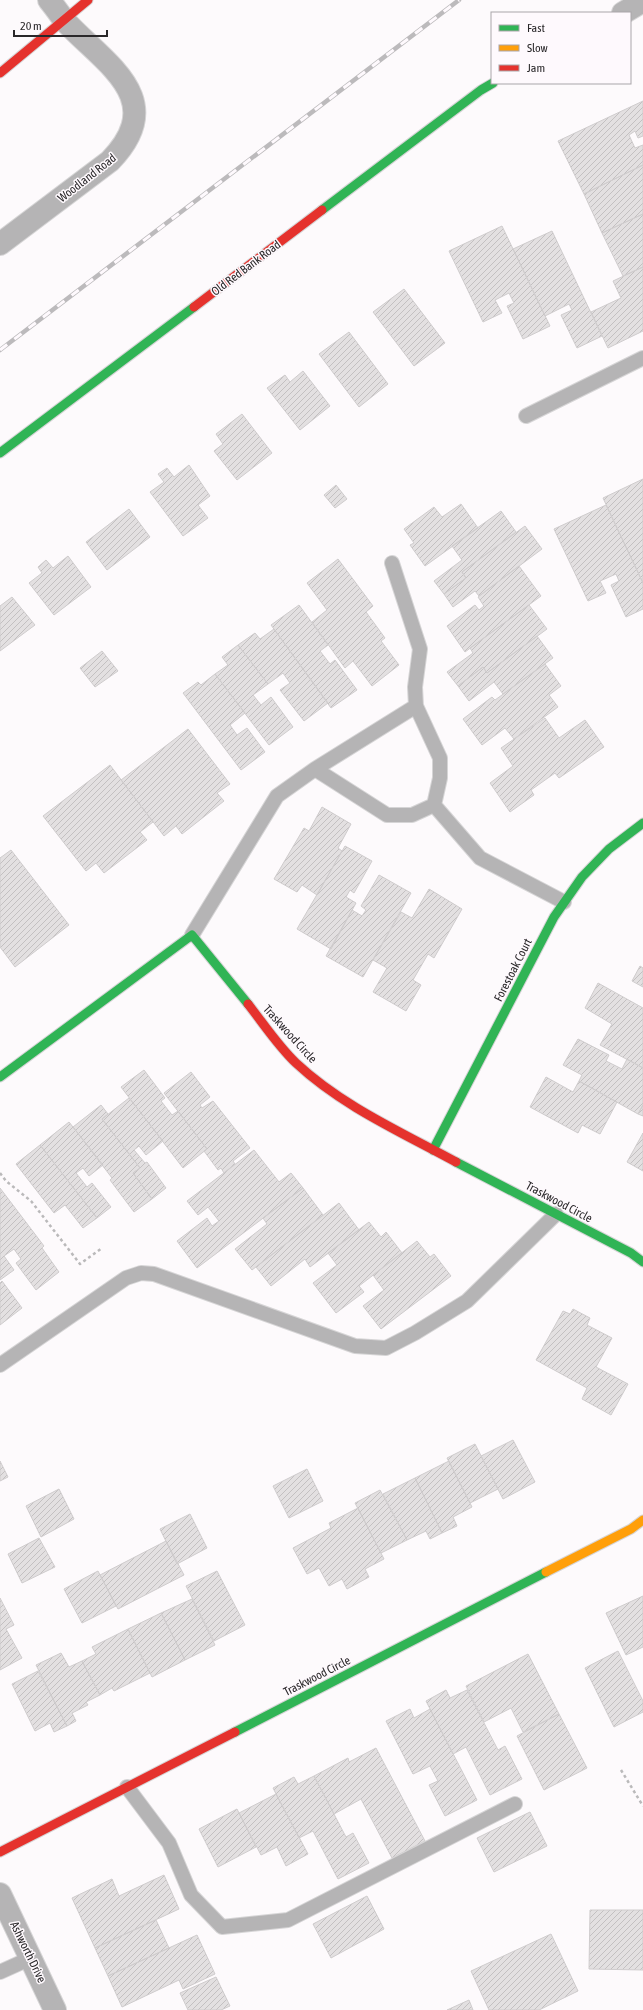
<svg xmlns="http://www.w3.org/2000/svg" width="643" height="2010" font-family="'Asap Condensed',sans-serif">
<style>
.building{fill:url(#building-hatch);stroke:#cfcccd}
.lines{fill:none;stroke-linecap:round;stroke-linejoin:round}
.lane-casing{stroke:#d6d5d6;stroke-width:16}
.street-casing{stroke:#d6d5d6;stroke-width:24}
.fast-casing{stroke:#d6d5d6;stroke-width:11}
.slow-casing{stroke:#d6d5d6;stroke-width:11}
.jam-casing{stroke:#d6d5d6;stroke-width:11}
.path{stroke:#bab9ba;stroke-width:2.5;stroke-dasharray:3 3;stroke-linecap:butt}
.lane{stroke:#b5b4b5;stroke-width:14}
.street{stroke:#b5b4b5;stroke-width:22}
.fast{stroke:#30b455;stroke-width:9}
.slow{stroke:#ff9f0a;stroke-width:9}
.jam{stroke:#e5322d;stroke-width:9}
.rail-casing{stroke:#bcbabc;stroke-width:4.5}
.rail{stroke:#fef9fd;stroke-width:3;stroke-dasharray:9;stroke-linecap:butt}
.labels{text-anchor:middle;stroke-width:3;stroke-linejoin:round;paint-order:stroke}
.street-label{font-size:12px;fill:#2a282a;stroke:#fef9fd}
</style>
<defs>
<pattern id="building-hatch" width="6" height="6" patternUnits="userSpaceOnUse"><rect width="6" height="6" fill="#e3e0e1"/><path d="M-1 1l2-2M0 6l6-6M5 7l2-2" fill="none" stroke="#c3c0c1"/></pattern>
</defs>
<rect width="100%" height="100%" fill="#fdfafc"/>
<!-- building -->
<path class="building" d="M643,101V136L638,138L635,131L629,135L635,148L643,145V165L584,194L558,141Z
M643,165V214L602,233L584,194Z
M643,214V267L623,276L602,233Z
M502,226L550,326L523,339L507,306L514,303L509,293L495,300L502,313L483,322L449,251Z
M552,231L602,336L577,348L561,315L572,310L569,304L545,316L513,249Z
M643,267V331L608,348L591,312L621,298L613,281Z
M404,289L445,343L414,366L373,312Z
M349,332L388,384L359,407L319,354Z
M303,371L330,406L300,430L267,388L285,375L290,382Z
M242,414L272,453L237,480L214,451L223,444L216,434Z
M189,465L210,496L198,505L208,518L183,536L150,492L164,482L158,474L167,468L174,477Z
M643,479V583L603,498Z
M336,485L347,499L335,508L324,495Z
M461,504L478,528L425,566L410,545L414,543L404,529L434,507L442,517Z
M606,505L643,583V609L626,617L611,585L619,581L616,574L600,581L606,593L588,601L554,529Z
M129,509L150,537L107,570L86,542Z
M501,511L516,532L462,572L466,578L444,594L434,581L462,560L452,546Z
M525,526L542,549L479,596L475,591L453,607L444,594L466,578L462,572Z
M68,556L91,587L54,615L29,583L42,573L38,567L46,560L53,568Z
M338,559L373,606L366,612L385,638L381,641L399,665L372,686L353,661L345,668L312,622L327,610L307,583Z
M519,566L541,596L465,652L447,626L475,605L479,610L484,606L478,597Z
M12,597L35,625L0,651V606Z
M299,605L328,645L320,651L330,664L335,660L357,690L331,708L271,625Z
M529,605L547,629L487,673L483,667L458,686L447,672L473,653L470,648Z
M274,629L328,703L304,721L280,690L290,683L283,673L268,684L238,645L255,633L260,639Z
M537,636L553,658L503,694L494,682L469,701L458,686L483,667L487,673Z
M238,645L268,684L253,695L261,705L271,697L293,727L269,745L215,674L228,665L222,657Z
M102,651L118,671L95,687L80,668Z
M545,664L561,686L549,695L558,707L514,739L505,728L482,745L463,719L492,697L495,700Z
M215,674L245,713L230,725L237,735L247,728L265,752L241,770L183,693L198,682L201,685Z
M545,718L559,738L585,720L604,747L559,778L555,773L531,790L534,795L510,812L490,783L513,766L501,748Z
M188,729L230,784L217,793L224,801L182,834L176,826L164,836L121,780Z
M110,765L153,822L140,832L147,840L104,873L96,863L86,871L43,816Z
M322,807L351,824L338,848L342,851L317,895L302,885L297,892L274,879L304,828L309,831Z
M345,846L372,861L354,893L350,890L346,897L356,903L331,949L297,929Z
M11,850L69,925L15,967L0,947V858Z
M379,875L411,893L363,977L326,956L352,910L362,916L366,910L361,906Z
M429,889L462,909L434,958L428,954L413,980L421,985L406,1011L373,992L387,968L373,960L401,912L412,918Z
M640,966L643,968V987L632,981Z
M598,983L643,1008V1068L600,1045L612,1024L585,1008Z
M578,1039L609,1055L606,1061L622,1069L627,1059L643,1068V1105L638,1114L579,1081L582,1075L563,1065Z
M144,1070L165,1098L161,1101L172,1115L178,1111L207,1149L183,1168L121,1087Z
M191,1072L210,1097L200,1105L202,1108L213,1101L250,1148L233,1161L235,1164L224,1173L221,1168L218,1170L204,1151L207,1149L164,1093Z
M546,1077L573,1092L579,1081L617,1102L600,1134L582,1125L578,1133L530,1107Z
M129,1098L163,1141L146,1155L139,1146L134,1150L145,1163L147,1162L166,1188L152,1199L133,1173L140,1168L102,1119Z
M101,1105L108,1114L102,1119L140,1168L133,1173L152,1199L134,1212L110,1180L112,1178L73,1127Z
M643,1105V1116L638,1114Z
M69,1122L103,1165L89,1176L83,1168L76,1173L87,1187L92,1183L111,1207L97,1218L40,1145Z
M643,1133V1171L627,1162Z
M40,1145L97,1218L83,1228L65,1205L54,1213L16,1164Z
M254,1150L279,1182L291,1173L303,1188L197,1268L177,1241L207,1218L212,1226L219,1221L208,1207L198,1215L187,1201Z
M0,1188L44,1246L42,1248L59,1272L36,1290L16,1263L21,1259L14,1249L4,1256L14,1270L0,1280Z
M303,1188L323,1215L252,1270L235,1249L267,1224L263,1218Z
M339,1203L359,1230L310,1267L305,1259L271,1286L256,1267Z
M369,1222L381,1237L386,1232L402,1253L359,1286L364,1292L336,1313L313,1283L337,1265L328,1253Z
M417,1241L430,1257L434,1254L451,1276L381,1329L363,1306L384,1290L373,1275Z
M2,1281L22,1308L0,1325V1283Z
M573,1309L590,1318L587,1325L612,1338L596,1367L628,1384L611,1415L582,1399L587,1388L536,1360L563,1311L570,1314Z
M513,1440L535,1482L503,1499L481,1456Z
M475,1444L498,1489L470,1503L447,1458Z
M0,1461L8,1477L0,1481Z
M449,1461L472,1507L453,1517L457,1526L442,1533L415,1478Z
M307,1469L323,1501L289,1518L273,1486Z
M415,1478L442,1533L430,1539L426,1531L407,1540L383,1494Z
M59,1489L74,1519L41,1537L26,1506Z
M380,1490L407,1540L381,1553L355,1503Z
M358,1508L384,1559L365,1569L369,1577L347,1589L342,1579L329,1586L319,1568L307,1574L293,1548L331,1528L329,1523Z
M190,1514L207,1548L177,1564L160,1529Z
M39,1538L55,1567L22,1583L8,1554Z
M166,1541L184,1575L118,1609L100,1575Z
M98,1571L116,1606L82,1623L64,1589Z
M217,1571L245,1625L214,1641L186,1586Z
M643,1596V1647L626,1655L606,1613Z
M0,1598L14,1625L6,1629L22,1658L0,1670Z
M192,1599L215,1645L185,1660L161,1613Z
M161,1613L185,1660L152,1677L128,1629Z
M128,1629L150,1673L114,1691L112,1688L100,1695L82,1661L96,1654L92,1647Z
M618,1651L643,1701V1712L614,1727L585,1668Z
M61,1653L69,1667L82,1661L100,1695L86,1702L88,1705L72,1713L76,1721L67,1726L36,1665Z
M528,1654L559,1714L523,1732L511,1708L484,1722L466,1686Z
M38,1671L67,1726L54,1732L50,1723L35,1731L12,1684Z
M446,1690L450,1698L467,1690L498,1750L505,1746L522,1779L490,1795L466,1747L453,1754L426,1701Z
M410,1709L414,1718L430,1709L477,1800L445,1816L429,1785L438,1781L430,1766L413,1774L386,1721Z
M559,1714L587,1768L544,1790L517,1736Z
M376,1748L425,1841L392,1858L361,1799L334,1814L314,1776L348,1758L349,1762Z
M314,1776L346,1837L353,1833L369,1863L338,1879L313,1831L299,1838L273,1788L294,1777L298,1784Z
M276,1794L308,1854L286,1866L277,1847L261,1855L239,1813Z
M237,1809L256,1847L218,1867L199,1829Z
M530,1812L547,1846L494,1872L477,1838Z
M164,1875L179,1909L95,1948L72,1898L112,1879L119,1896Z
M367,1896L384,1929L331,1958L313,1924Z
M590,1910H643V1970L589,1969Z
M156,1920L169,1948L108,1976L95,1948Z
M551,1934L578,1991L539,2010H489L471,1971Z
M197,1935L215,1974L183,1989L179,1980L122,2007L108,1976Z
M216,1977L230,2006L221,2010H188L180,1993Z
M469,2000L473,2010H447Z"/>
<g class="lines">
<!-- lane casing -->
<g class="lane-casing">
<path id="lane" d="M526,416L643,358
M315,769L387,815H412L434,805L440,778V758L416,706
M434,805L480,858L564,902
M192,935L277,796L315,769L416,706L415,687L420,649L392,563
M0,1365L126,1278L141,1273L154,1274L355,1346L386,1348L415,1333L467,1301L556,1214
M127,1787L169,1843L191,1895L222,1927L288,1920L515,1804
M0,1972L31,1958"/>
</g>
<!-- street casing -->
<g class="street-casing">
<path id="street" d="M623,13L643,1
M0,244L110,161C171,98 103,63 64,20C59,13 54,6 49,0
M0,1894L55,2010"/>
</g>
<!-- fast casing -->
<g class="fast-casing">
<path id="fast" d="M322,210L481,90L493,83
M0,453L194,307
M0,1077L192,935L248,1004
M433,1150L554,917L582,877L609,849L643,823
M456,1162L631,1253L643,1262
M235,1732L546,1572"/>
</g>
<!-- slow casing -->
<g class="slow-casing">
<path id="slow" d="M546,1572L631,1529L643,1520"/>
</g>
<!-- jam casing -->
<g class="jam-casing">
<path id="jam" d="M0,73L88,0
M194,307L322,210
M248,1004C263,1023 278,1046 296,1063C342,1106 401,1132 456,1162
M0,1852L235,1732"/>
</g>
<!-- path -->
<path class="path" d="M0,1173L6,1181L31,1201L80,1264L102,1248
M621,1770L643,1806"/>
<!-- lane -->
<use href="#lane" class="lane"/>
<!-- street -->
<use href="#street" class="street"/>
<!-- fast -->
<use href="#fast" class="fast"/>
<!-- slow -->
<use href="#slow" class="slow"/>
<!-- jam -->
<use href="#jam" class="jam"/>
<!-- rail casing -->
<g class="rail-casing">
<path id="rail" d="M0,350L459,0"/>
</g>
<!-- rail -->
<use href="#rail" class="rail"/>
</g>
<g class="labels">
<!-- street labels -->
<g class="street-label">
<text transform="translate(87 178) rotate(-38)" y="4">Woodland Road</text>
<text transform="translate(246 268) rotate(-37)" y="4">Old Red Bank Road</text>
<text transform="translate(513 970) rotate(-63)" y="4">Forestoak Court</text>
<text transform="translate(290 1034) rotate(48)" y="4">Traskwood Circle</text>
<text transform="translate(559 1202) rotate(28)" y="4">Traskwood Circle</text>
<text transform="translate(317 1676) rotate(-27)" y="4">Traskwood Circle</text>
<text transform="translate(28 1952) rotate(64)" y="4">Ashworth Drive</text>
</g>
</g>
<!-- legend -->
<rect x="491" y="12" width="140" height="72" fill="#fef9fd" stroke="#a9a5a9"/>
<rect x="499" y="25" width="20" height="6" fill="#30b455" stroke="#a9a5a9"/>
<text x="527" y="32" font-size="12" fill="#2a282a">Fast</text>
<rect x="499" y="45" width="20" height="6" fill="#ff9f0a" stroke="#a9a5a9"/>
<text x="527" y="52" font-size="12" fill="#2a282a">Slow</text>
<rect x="499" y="65" width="20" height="6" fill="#e5322d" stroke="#a9a5a9"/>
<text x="527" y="72" font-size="12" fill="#2a282a">Jam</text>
<!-- scale -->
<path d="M14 30v6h93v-6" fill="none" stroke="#2a282a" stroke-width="2"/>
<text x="20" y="30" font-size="12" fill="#2a282a" stroke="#fef9fd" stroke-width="3" paint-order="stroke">20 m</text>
</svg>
